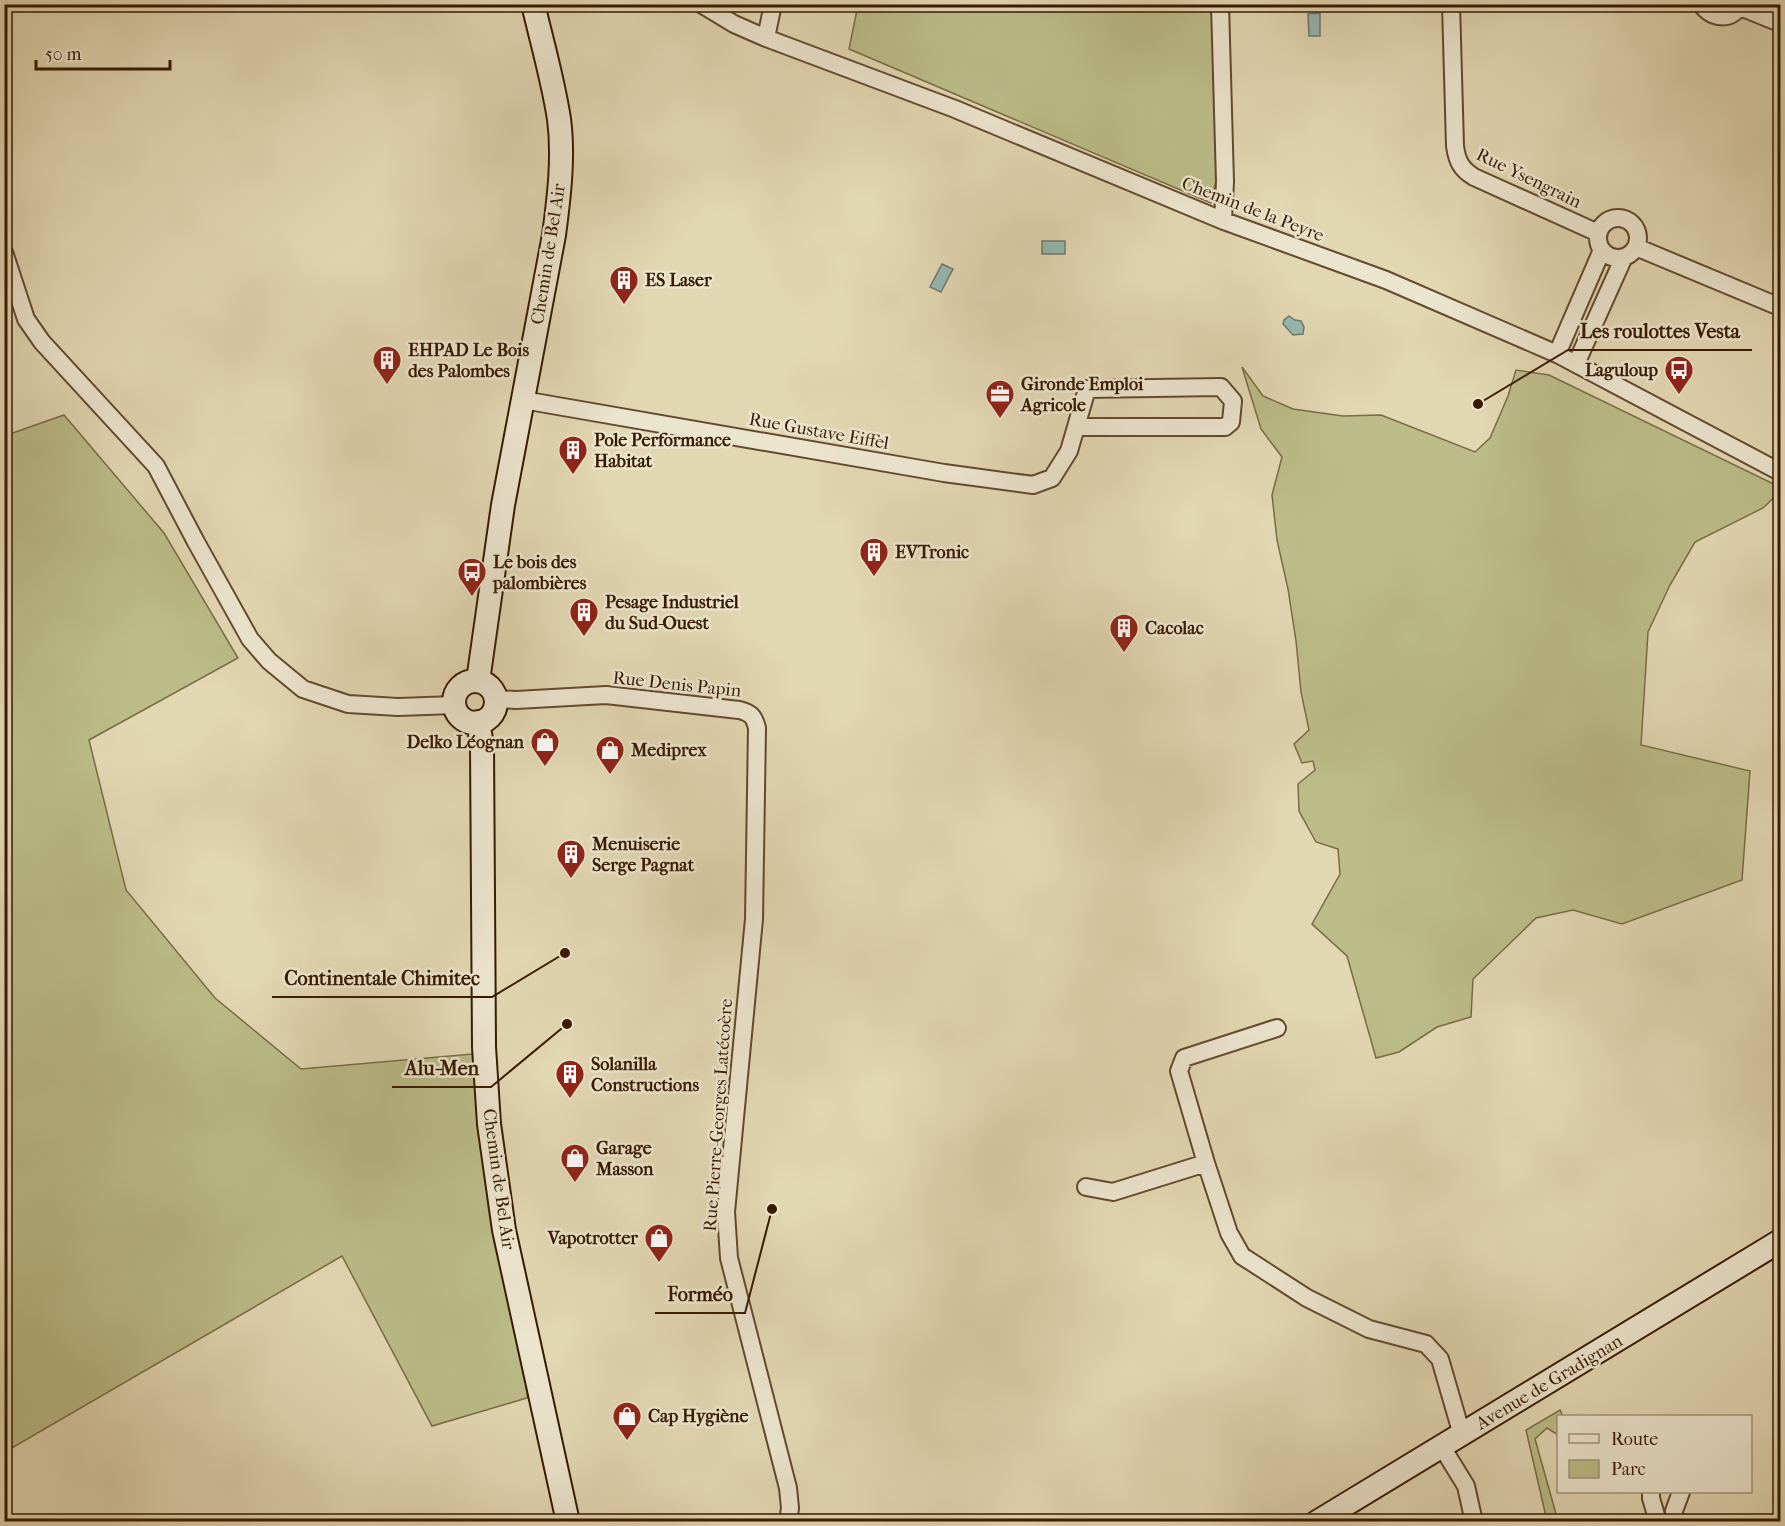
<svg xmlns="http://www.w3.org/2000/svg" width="1785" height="1526" font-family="'IM FELL French Canon',serif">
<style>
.green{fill:#bbbc88;stroke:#796b44;stroke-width:1.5}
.water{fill:#95b8b2;stroke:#6f796b;stroke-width:1.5}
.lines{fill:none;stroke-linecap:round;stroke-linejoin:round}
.street-casing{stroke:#62492e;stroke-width:20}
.secondary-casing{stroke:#371a01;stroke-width:26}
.street{stroke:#ece5ce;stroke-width:16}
.secondary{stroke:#ece5ce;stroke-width:22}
.labels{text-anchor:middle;stroke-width:5;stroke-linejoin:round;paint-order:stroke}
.street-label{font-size:18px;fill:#371a01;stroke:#ece5ce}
.poi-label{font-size:18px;font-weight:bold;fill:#371a01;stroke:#ece5ce;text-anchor:start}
.leader{fill:none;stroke:#371a01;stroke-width:2}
.callout-dot{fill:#371a01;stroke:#ece5ce;stroke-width:2}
.callout-label{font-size:20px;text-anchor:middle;font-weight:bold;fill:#371a01;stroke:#ece5ce;stroke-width:5;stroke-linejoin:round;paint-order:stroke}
</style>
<rect width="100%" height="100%" fill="#e2d7b3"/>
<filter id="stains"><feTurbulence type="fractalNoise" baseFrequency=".00333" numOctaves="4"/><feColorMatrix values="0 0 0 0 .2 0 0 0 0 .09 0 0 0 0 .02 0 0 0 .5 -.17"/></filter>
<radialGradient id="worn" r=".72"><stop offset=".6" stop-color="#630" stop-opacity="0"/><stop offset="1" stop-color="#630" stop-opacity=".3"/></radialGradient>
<!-- green -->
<path class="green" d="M858,5H1213L1216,181L1211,203L849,49Z
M1242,367L1263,396L1293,409L1343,416L1381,415L1475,452L1490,438L1508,396L1516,370L1549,375L1780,487V492L1763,508L1695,542L1670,585L1648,632L1641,745L1750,771L1742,880L1622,924L1573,910L1536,918L1473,979L1471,1017L1437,1027L1399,1052L1376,1058L1347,956L1312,924L1340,874L1338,849L1316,842L1299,811L1298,784L1315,770L1313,761L1302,763L1294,744L1309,730L1301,692L1296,641L1288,589L1277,540L1272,495L1282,457L1261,429Z
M64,415L164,533L238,658L89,740L126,890L215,998L301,1069L484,1053L530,1352L527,1398L432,1426L342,1256L5,1452L4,436Z
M1560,1410L1563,1416H1558V1435L1547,1428L1535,1439L1558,1521H1547L1526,1430Z"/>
<!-- water -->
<path class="water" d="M1320,13V36H1309L1308,14Z
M1042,241H1065V254H1042Z
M942,264L953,269L941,292L930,287Z
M1289,316L1295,320L1301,321L1304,327L1303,334L1293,335L1283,324L1284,320Z"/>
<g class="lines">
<!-- street casing -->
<g class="street-casing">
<path id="street" d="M701,4L734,24L766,38L955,109L1224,221L1386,280L1557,354L1780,472
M1220,4L1225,182L1223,220
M1451,4L1455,146C1457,161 1461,169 1474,177L1598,233
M1701,4C1712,19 1731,22 1741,4
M1740,7L1780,23
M766,38L773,4
M1598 238a20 20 0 1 1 40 0a20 20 0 1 1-40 0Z
M1636,247L1780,307
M4,252L26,319L42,342L156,466L196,542L250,639L269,661L303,689L348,704L398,707L455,705
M1557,354L1602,250
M1576,364L1624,257
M523,400L944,473L1033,485L1052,478L1069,451L1087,389L1221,387L1233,401L1231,422L1225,427H1076
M496,699L516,700L606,695L739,710C751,713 754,716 757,728L754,919L726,1212L729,1258L788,1488L790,1508L788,1522
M1277,1028L1184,1058L1179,1071L1206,1163L1229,1233L1242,1256L1307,1298L1369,1329L1426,1344L1440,1359L1462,1435
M1086,1187L1113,1192L1206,1163
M1442,1447L1466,1486L1474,1522
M1651,1492V1498L1658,1522
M1675,1522L1674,1511L1681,1492"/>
</g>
<!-- secondary casing -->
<g class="secondary-casing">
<path id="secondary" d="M478,681L503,505L554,235C559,197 564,157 559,119C553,80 542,42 533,4
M454 702a21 21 0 1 1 42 0a21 21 0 1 1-42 0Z
M478,722L482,745L484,1047L489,1124L504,1230L568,1522
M1317,1522L1780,1241"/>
</g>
<!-- street -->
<use href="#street" class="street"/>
<!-- secondary -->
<use href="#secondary" class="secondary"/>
</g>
<!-- icons -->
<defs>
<g id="building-pin" transform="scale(1.5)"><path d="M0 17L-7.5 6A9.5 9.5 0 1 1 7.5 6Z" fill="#8f2418" stroke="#ece5ce"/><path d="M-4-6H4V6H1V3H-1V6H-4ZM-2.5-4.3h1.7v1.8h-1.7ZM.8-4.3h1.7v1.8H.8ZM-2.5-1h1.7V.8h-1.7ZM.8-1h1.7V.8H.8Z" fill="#fff"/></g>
<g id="bus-pin" transform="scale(1.5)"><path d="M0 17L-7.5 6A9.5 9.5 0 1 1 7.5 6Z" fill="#8f2418" stroke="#ece5ce"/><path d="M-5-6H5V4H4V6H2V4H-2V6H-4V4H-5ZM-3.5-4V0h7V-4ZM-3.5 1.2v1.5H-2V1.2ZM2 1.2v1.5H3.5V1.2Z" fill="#fff"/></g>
<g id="office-pin" transform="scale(1.5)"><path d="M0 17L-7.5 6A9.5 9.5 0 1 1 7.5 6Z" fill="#8f2418" stroke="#ece5ce"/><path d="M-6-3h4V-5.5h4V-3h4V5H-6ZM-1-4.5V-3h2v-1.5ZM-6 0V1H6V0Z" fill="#fff"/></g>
<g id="shop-pin" transform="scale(1.5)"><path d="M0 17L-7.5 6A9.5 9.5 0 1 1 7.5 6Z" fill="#8f2418" stroke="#ece5ce"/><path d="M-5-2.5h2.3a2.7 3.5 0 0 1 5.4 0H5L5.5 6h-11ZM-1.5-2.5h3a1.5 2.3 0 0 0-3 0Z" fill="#fff"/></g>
</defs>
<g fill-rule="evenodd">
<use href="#building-pin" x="624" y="280"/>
<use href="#building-pin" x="387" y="360"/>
<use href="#bus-pin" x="1679" y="370"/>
<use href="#office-pin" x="1000" y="394"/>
<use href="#building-pin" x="573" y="450"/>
<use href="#building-pin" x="874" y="552"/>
<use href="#bus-pin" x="472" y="572"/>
<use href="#building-pin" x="584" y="612"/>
<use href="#building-pin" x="1124" y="628"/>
<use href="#shop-pin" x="545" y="742"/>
<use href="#shop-pin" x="610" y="750"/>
<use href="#building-pin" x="571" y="854"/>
<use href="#building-pin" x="570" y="1074"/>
<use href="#shop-pin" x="575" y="1158"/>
<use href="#shop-pin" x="659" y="1238"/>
<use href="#shop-pin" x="627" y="1416"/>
</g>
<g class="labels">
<!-- street labels -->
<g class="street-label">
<text transform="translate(1529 178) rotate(26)" y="6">Rue Ysengrain</text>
<text transform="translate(1253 209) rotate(21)" y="6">Chemin de la Peyre</text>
<text transform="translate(548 254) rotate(-81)" y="6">Chemin de Bel Air</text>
<text transform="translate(819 431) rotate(10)" y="6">Rue Gustave Eiffel</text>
<text transform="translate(677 684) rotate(6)" y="6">Rue Denis Papin</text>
<text transform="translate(718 1115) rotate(-86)" y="6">Rue Pierre-Georges Latécoère</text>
<text transform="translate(499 1179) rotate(82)" y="6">Chemin de Bel Air</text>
<text transform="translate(1549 1382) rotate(-31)" y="6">Avenue de Gradignan</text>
</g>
<!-- poi labels -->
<g class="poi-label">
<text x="645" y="286">ES Laser</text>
<text x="408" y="356">EHPAD Le Bois<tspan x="408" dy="21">des Palombes</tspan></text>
<text x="1658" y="376" text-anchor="end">Laguloup</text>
<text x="1021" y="390">Gironde Emploi<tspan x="1021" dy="21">Agricole</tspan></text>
<text x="594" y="446">Pole Performance<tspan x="594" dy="21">Habitat</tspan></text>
<text x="895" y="558">EVTronic</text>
<text x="493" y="568">Le bois des<tspan x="493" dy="21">palombières</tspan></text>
<text x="605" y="608">Pesage Industriel<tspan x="605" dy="21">du Sud-Ouest</tspan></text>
<text x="1145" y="634">Cacolac</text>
<text x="524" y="748" text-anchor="end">Delko Léognan</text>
<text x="631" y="756">Mediprex</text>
<text x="592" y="850">Menuiserie<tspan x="592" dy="21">Serge Pagnat</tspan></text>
<text x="591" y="1070">Solanilla<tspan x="591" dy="21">Constructions</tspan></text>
<text x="596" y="1154">Garage<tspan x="596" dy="21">Masson</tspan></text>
<text x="638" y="1244" text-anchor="end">Vapotrotter</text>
<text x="648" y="1422">Cap Hygiène</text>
</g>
</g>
<!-- callouts -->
<path class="leader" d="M1478 404L1568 350H1752M565 953L492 997H272M567 1024L491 1087H392M772 1209L745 1313H655"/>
<g class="callout-dot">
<circle cx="1478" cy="404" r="6"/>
<circle cx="565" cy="953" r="6"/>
<circle cx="567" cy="1024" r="6"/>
<circle cx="772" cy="1209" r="6"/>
</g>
<g class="callout-label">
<text x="1660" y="338">Les roulottes Vesta</text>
<text x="382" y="985">Continentale Chimitec</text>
<text x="442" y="1075">Alu-Men</text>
<text x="700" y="1301">Forméo</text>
</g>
<!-- margin -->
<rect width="1785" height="1526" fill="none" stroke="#e2d7b3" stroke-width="24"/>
<rect x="6" y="6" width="1773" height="1514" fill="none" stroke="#371a01" stroke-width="3"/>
<rect x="12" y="12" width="1761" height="1502" fill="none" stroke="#371a01" stroke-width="1.5"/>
<!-- legend -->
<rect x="1557" y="1415" width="195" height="78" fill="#ece5ce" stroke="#a4947c" stroke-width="1.5"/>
<rect x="1569" y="1434" width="30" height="9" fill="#ece5ce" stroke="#a4947c" stroke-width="1.5"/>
<text x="1611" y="1445" font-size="18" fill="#371a01">Route</text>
<rect x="1569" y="1460" width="30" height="18" fill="#bbbc88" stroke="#a4947c" stroke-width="1.5"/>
<text x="1611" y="1475" font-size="18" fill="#371a01">Parc</text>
<!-- scale -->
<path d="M36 60v9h134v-9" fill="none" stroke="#371a01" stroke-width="3"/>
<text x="45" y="60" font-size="18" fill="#371a01" stroke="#ece5ce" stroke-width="4.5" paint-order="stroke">50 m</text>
<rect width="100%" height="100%" filter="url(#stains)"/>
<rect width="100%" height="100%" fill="url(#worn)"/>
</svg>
